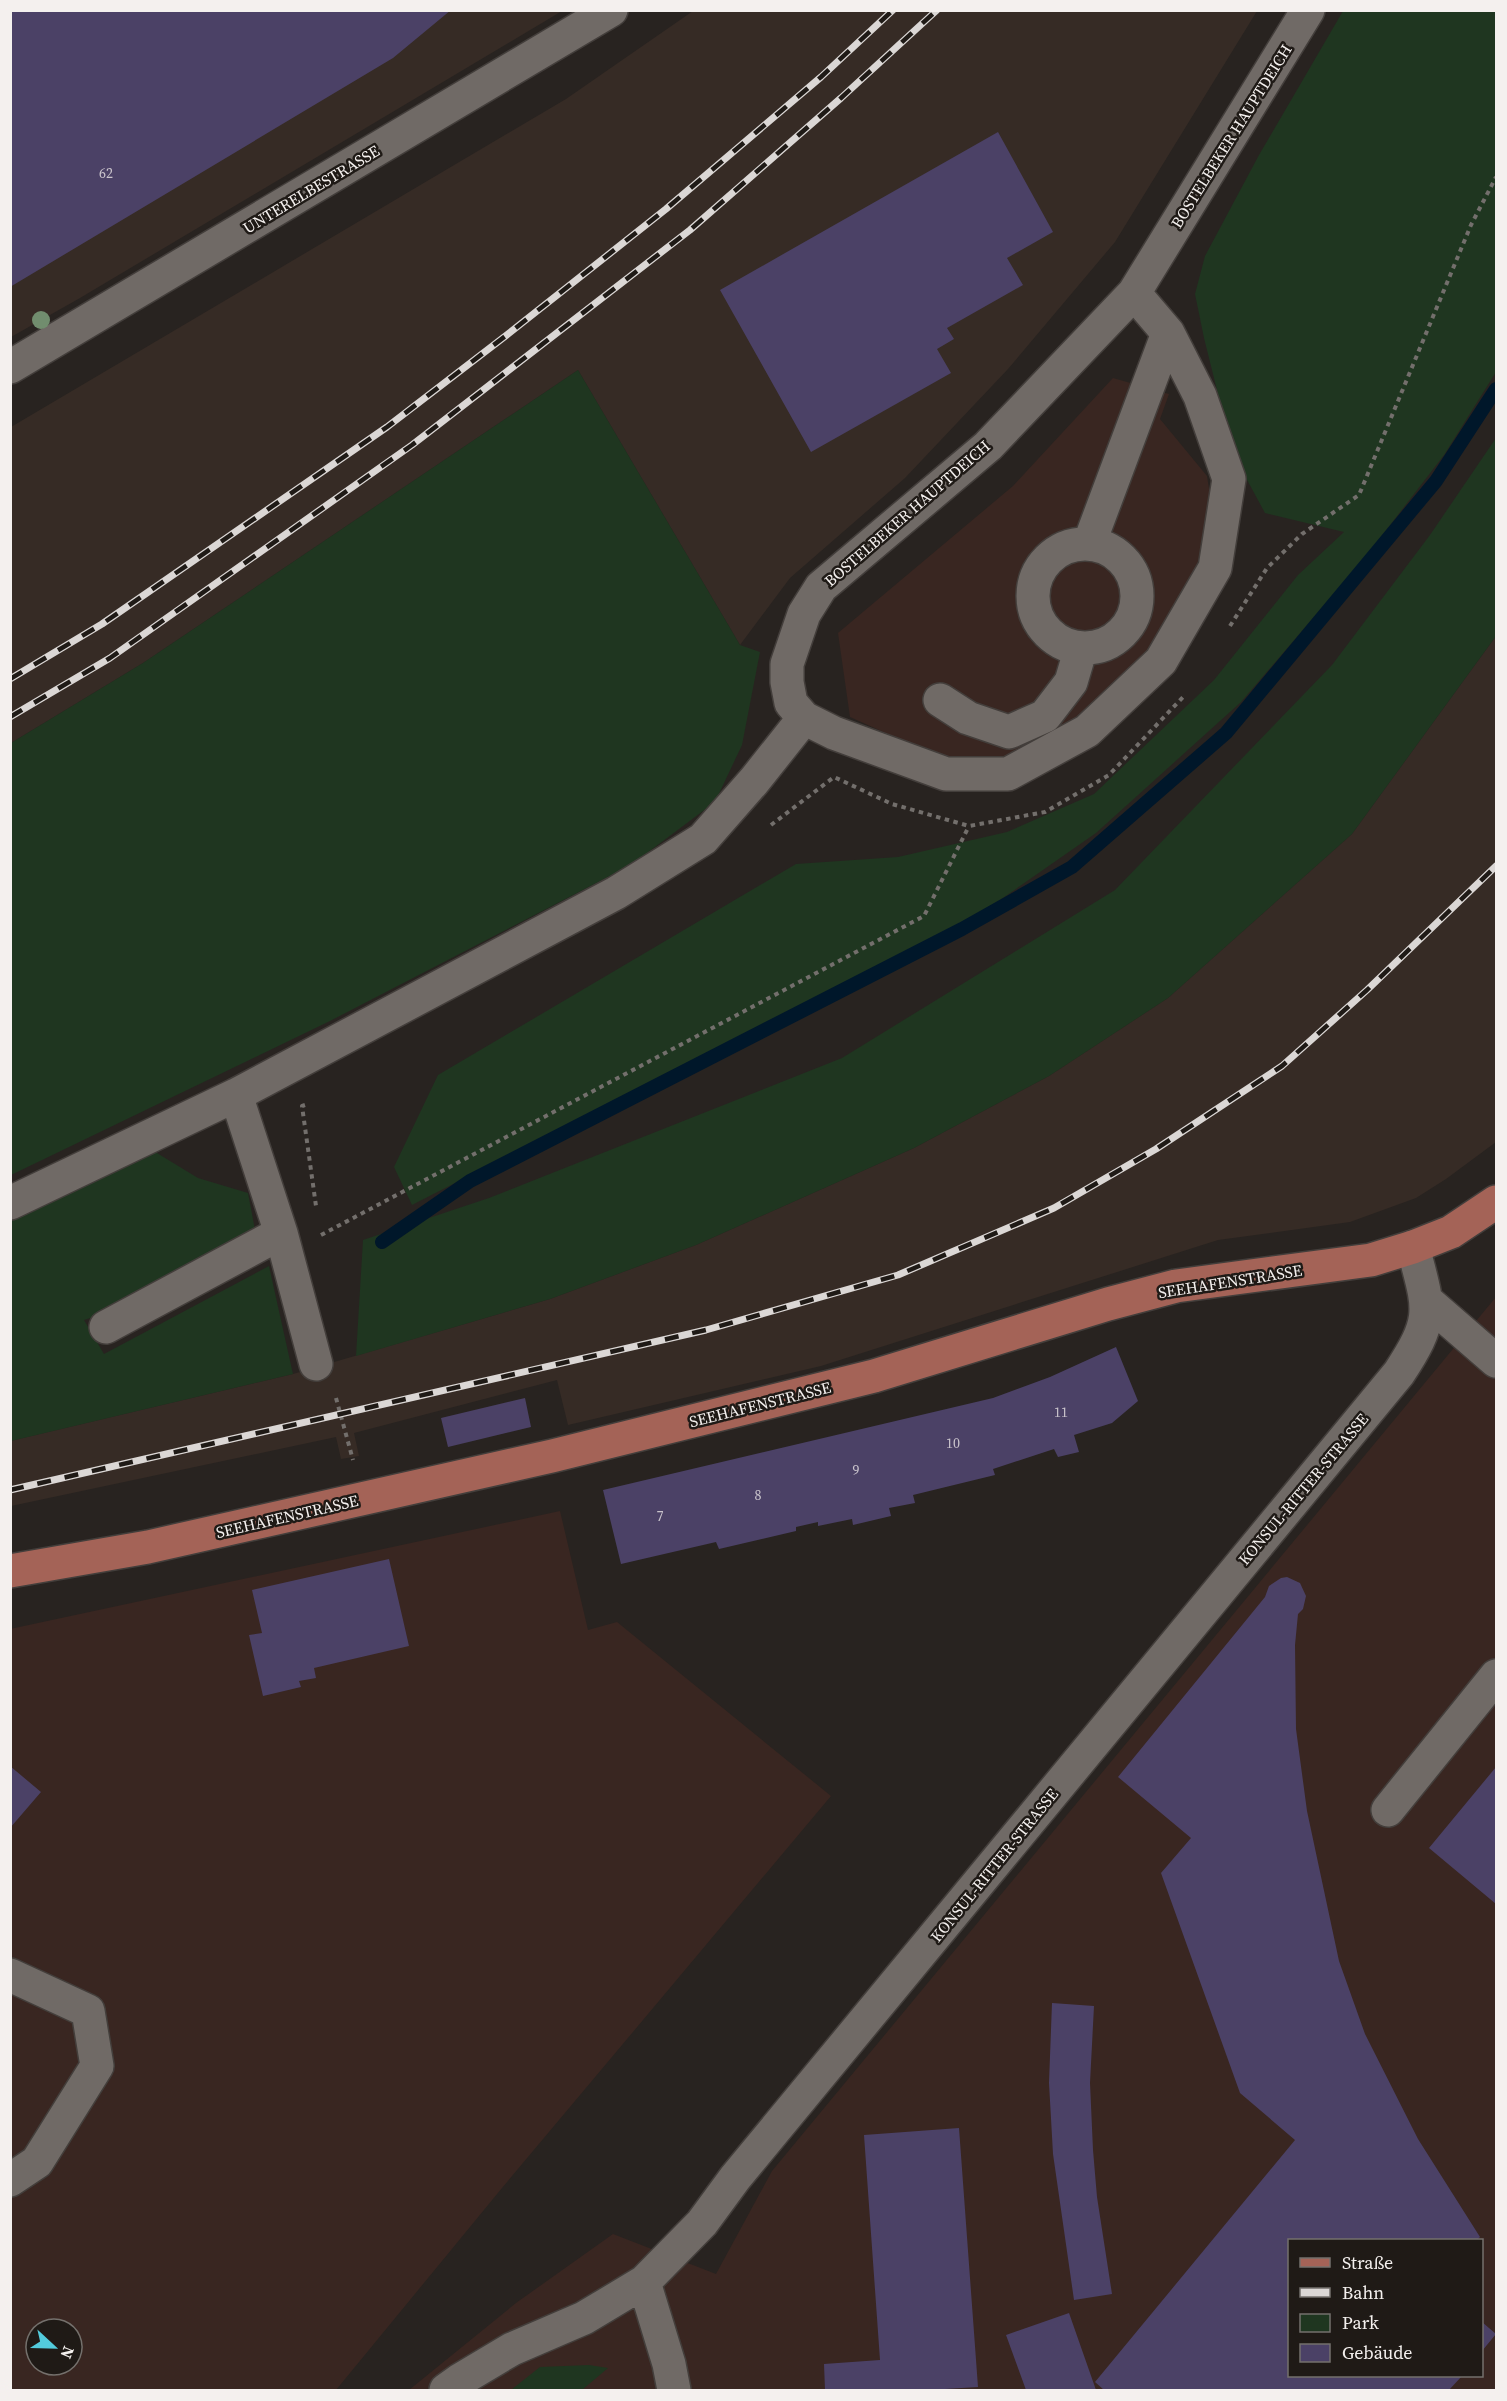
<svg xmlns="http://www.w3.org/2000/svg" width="1507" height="2401" font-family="'Source Serif 4',serif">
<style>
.built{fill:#362b25}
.industrial{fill:#392621;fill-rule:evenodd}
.green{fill:#1f3620}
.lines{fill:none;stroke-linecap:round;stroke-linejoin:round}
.stream{stroke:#00172a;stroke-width:14}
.building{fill:#4b4166}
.minor-casing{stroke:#433e3b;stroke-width:36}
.major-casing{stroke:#433e3b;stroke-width:36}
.path{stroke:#736f6c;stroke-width:4;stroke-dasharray:4.5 4.5;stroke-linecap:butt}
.minor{stroke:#706a66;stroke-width:33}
.major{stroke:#a46357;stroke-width:33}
.rail-casing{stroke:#dbd7d5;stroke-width:7}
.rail{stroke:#1f1a16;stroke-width:4.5;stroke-dasharray:14;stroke-linecap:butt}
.tree{fill:#718d6e}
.labels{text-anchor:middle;stroke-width:5;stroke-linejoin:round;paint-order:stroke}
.number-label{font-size:14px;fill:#cac4cc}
.street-label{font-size:16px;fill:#f4f0ee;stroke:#1f1a16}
</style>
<rect width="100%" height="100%" fill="#282320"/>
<!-- built -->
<path class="built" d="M11,11H562L80,298L11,337Z
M693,11H1257L1115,242L1008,369L905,478L790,578L740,645L578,370L143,663L11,743V427L566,99Z
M1496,636V1142L1446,1179L1416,1198L1350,1222L1218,1240L821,1366L568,1425L557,1380L354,1433L359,1456L341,1459L336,1437L11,1506L10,1441L293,1374L550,1299L696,1245L914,1148L1049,1076L1168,998L1352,834Z"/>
<!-- industrial -->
<path class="industrial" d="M1113,378L1169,394L1160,419L1207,476L1213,514L1205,556L1156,653L1113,697L1026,757L941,758L850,717L838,633L1013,486Z
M1496,1297V2390H409L516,2303L613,2234L716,2274L772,2171ZM1290,2240H1482V2376H1290Z
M560,1511L588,1630L617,1622L831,1796L502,2188L336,2390H11L10,1629ZM36,2329H72V2365H36Z"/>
<!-- green -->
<path class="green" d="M1343,11H1496V372L1444,455L1367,555L1241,702L1096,833L1000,900L960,924L412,1205L394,1167L438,1075L796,864L898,857L1007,832L1094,794L1214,680L1298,575L1344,532L1265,513L1233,454L1204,338L1195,294L1205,256L1259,155Z
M578,370L740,645L760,652L742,745L715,802L631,865L330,1021L11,1175V743L143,663Z
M1496,438V636L1352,834L1168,998L1049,1076L914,1148L696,1245L550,1299L356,1356L363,1240L489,1198L842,1058L1115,890L1332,665L1430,535Z
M152,1150L198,1178L248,1193L255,1230L124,1307L84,1320L104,1354L269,1266L293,1374L11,1441V1221Z
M589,2365L608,2368L582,2390H511L540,2367Z"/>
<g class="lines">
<!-- stream -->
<path class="stream" d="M382,1242L470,1181L962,929L1072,867L1226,733L1436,481L1496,389"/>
</g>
<!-- building -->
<path class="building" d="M10,10H451L393,58L10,287Z
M998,132L1053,232L1007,258L1023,285L947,328L954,339L937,349L951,373L811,452L720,290Z
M1116,1347L1138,1401L1112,1423L1074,1435L1079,1452L1058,1457L1054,1449L993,1469L995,1475L913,1495L915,1503L889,1508L891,1516L853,1525L852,1519L818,1526V1522L796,1527V1531L719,1549L716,1542L621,1564L603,1490L993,1398L1050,1377Z
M525,1398L531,1427L448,1447L441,1418Z
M389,1559L409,1646L314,1668L316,1678L299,1681L301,1687L263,1696L249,1635L262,1633L252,1590Z
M1287,1577L1300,1583L1306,1596L1303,1609L1298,1614L1295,1645L1296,1729L1307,1811L1339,1961L1365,2034L1418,2139L1480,2237L1477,2240H1290V2376H1462L1449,2390H1104L1095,2382L1295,2140L1240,2093L1161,1873L1191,1838L1118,1777L1265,1597L1269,1586L1281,1578Z
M10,1766L41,1792L10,1828Z
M1496,1767V1904L1429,1848Z
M1052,2003L1094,2006L1090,2083L1093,2150L1097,2197L1112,2294L1074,2300L1053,2154L1049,2083Z
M959,2128L978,2387L929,2390H825L824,2364L880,2360L864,2135Z
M1069,2313L1096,2390H1026L1006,2335Z
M1482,2322L1496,2334L1482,2351Z"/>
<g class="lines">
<!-- minor casing -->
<g class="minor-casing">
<path id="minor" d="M1134,293L1168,333L1200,396L1229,479L1215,568L1161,661L1087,731L1008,774H946L834,733L804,718L791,703L787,682V664L804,614L821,587L988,446L1134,293L1308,10
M10,367L611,10
M1089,544L1168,333
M1033 596a52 52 0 1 1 104 0a52 52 0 1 1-104 0Z
M940,700L968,718L1009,732L1045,716L1071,682L1081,648
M10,1203L236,1095
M1428,1302L1496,1361
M106,1327L281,1233
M316,1364L281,1233L236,1095L616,893L703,839L754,781L804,718
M1388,1810L1496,1676
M10,1975L88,2011L97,2066L37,2162L10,2180
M644,2282L669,2364L674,2390
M446,2390L460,2380L512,2349L584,2318L644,2282L702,2223L735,2178L1399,1373C1436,1317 1429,1309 1413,1247"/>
</g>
<!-- major casing -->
<g class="major-casing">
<path id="major" d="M10,1571L148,1547L552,1456L874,1376L1108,1304L1176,1286L1371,1260L1413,1247L1451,1232L1496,1202"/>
</g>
<!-- path -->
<path class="path" d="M1230,626L1267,568L1302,534L1359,495L1471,225L1496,177
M771,825L834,777L892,804L969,826L1045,812L1109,775L1185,695
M305,1105L302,1106L316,1206
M321,1235L924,916L969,826
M336,1398L353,1460"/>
<!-- minor -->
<use href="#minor" class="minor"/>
<!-- major -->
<use href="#major" class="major"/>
<!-- rail casing -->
<g class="rail-casing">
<path id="rail" d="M10,679L102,624L387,427L508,334L666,209L821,77L893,10
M10,717L110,658L412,445L690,230L841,98L937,10
M10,1490L706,1330L898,1275L1054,1208L1156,1149L1282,1066L1367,990L1496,866"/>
</g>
<!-- rail -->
<use href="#rail" class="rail"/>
</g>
<!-- trees -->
<circle class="tree" cx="41" cy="320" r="9"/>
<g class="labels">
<!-- number labels -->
<g class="number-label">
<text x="106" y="178">62</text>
<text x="1061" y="1417">11</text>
<text x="953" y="1448">10</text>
<text x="856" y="1475">9</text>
<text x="758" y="1500">8</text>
<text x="660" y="1521">7</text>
</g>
<!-- street labels -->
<g class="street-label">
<text transform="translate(1231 136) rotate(-58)" y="6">BOSTELBEKER HAUPTDEICH</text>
<text transform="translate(311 189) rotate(-31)" y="6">UNTERELBESTRASSE</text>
<text transform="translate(907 513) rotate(-41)" y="6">BOSTELBEKER HAUPTDEICH</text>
<text transform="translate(1230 1281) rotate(-9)" y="6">SEEHAFENSTRASSE</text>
<text transform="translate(760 1404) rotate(-14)" y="6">SEEHAFENSTRASSE</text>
<text transform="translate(1303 1489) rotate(-50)" y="6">KONSUL-RITTER-STRASSE</text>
<text transform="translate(287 1516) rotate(-13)" y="6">SEEHAFENSTRASSE</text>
<text transform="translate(994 1865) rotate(-51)" y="6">KONSUL-RITTER-STRASSE</text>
</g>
</g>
<!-- border -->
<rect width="1507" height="2401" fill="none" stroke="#f4f0ee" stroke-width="24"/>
<!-- legend -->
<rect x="1288" y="2239" width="195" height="138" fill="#1f1a16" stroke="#74706c" stroke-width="1.5"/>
<rect x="1300" y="2258" width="30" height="9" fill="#a46357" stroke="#74706c" stroke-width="1.5"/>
<text x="1342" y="2269" font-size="18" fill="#f4f0ee">Straße</text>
<rect x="1300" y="2288" width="30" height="9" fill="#dbd7d5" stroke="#74706c" stroke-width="1.5"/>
<text x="1342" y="2299" font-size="18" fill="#f4f0ee">Bahn</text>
<rect x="1300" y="2314" width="30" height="18" fill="#1f3620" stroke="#74706c" stroke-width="1.5"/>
<text x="1342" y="2329" font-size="18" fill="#f4f0ee">Park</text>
<rect x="1300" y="2344" width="30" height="18" fill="#4b4166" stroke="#74706c" stroke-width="1.5"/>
<text x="1342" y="2359" font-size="18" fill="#f4f0ee">Gebäude</text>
<!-- north arrow -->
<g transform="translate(54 2347) rotate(112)"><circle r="28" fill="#1f1a16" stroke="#74706c" stroke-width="1.5"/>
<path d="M0-4.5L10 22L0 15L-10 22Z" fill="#53cbdc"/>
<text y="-9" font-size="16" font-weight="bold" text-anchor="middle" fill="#f4f0ee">N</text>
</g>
</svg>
